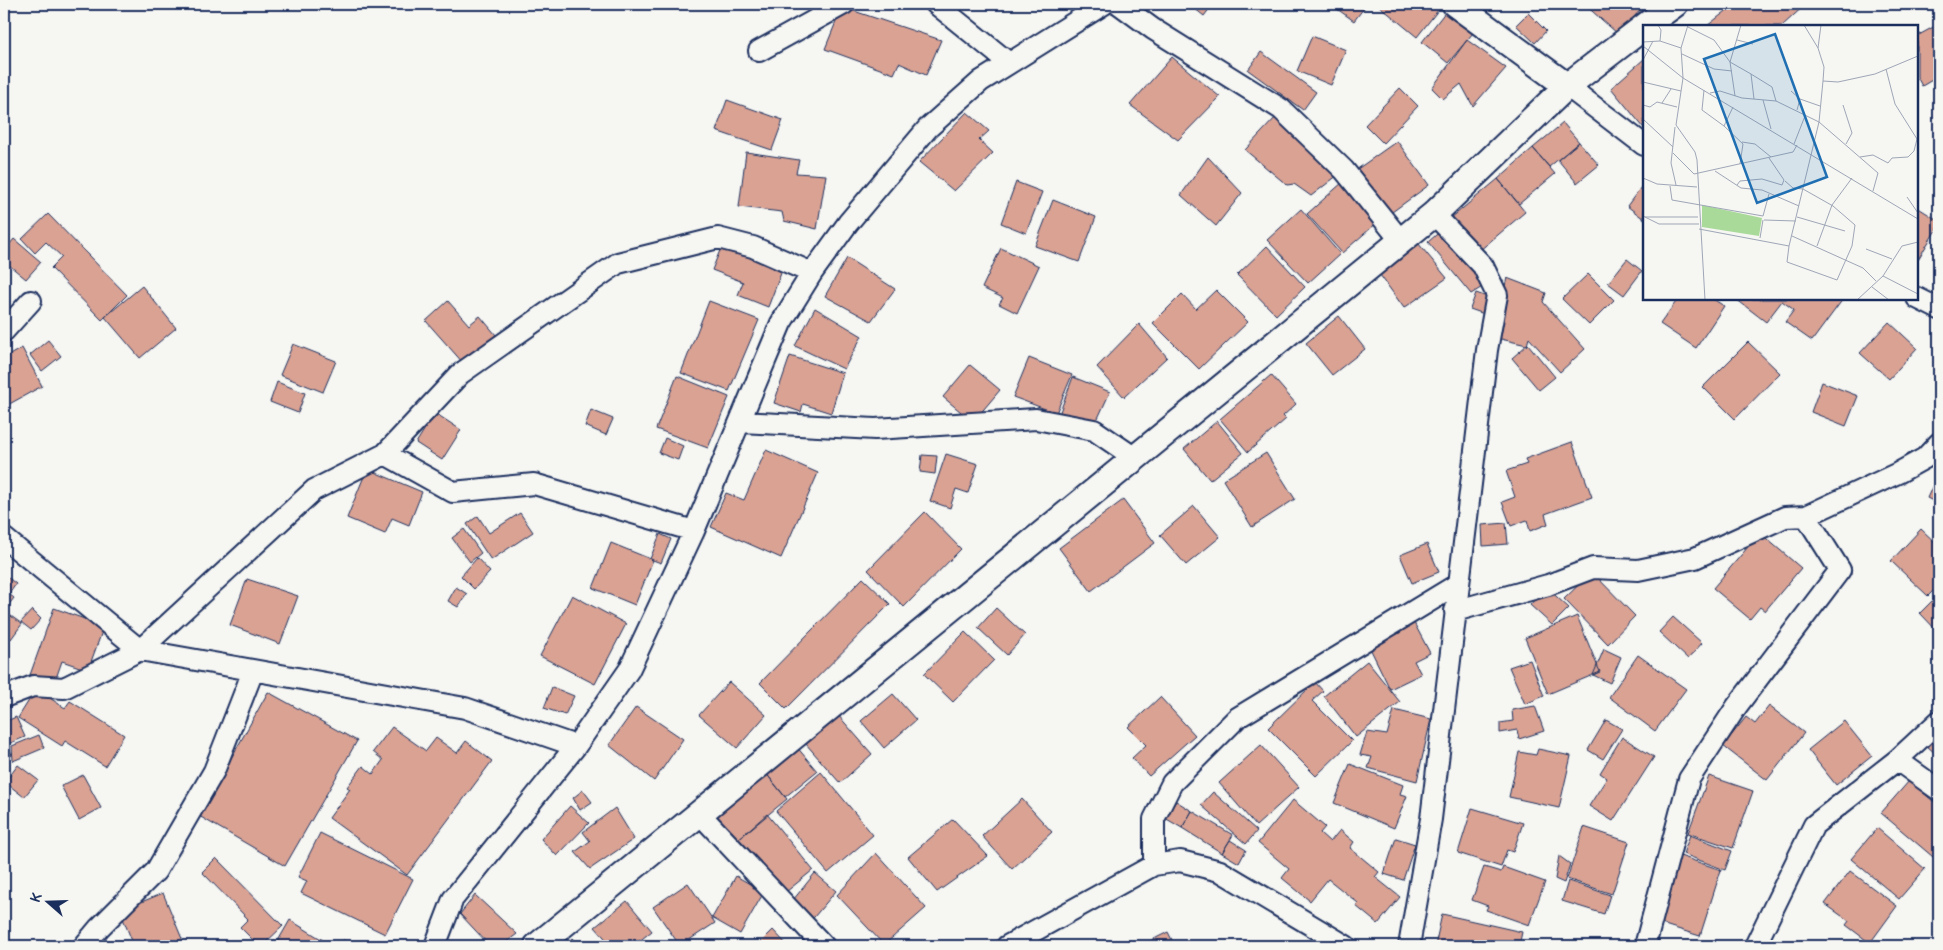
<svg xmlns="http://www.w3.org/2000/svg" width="1943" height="950" font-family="Pangolin,sans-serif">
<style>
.building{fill:#daa293;stroke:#1b2f5e}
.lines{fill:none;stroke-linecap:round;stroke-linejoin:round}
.minor-casing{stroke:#1b2f5e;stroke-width:24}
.tertiary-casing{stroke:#1b2f5e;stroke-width:29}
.minor{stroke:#f6f6f2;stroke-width:20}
.tertiary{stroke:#f6f6f2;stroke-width:25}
.inset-road{fill:none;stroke:#9ea6b7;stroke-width:1}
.view{fill:#1f6fb2;fill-opacity:0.15;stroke:#1f6fb2;stroke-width:2.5}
.inset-edge{fill:none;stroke:#1b2f5e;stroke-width:2.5}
</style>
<rect width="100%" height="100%" fill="#f6f6f2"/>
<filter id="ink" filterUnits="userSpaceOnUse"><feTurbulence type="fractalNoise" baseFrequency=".02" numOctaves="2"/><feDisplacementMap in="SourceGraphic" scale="10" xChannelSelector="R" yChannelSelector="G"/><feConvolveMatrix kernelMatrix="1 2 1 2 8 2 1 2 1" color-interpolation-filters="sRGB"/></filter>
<g filter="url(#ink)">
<!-- building -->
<path class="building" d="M1189,4H1213L1204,16Z
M1330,4H1367L1354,21Z
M1377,4H1432L1439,9L1417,37Z
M1584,4H1646L1618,34Z
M1735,4H1806L1782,26H1707Z
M842,7L941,40L926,75L899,63L894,74L825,49Z
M1446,11L1473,33L1448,63L1422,42Z
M1528,13L1546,31L1535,43L1516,25Z
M1939,24V76L1922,86L1917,77V36Z
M1312,36L1346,50L1331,85L1297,71Z
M1467,40L1506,68L1473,106L1461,84L1443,99L1432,88Z
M1261,52L1316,92L1303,110L1248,70Z
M1172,57L1220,97L1178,140L1130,105Z
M1644,59V128L1611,88Z
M1400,88L1418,106L1383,143L1365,125Z
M727,100L783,120L772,150L716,131Z
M967,112L989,131L979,140L993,153L954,191L919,162Z
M1277,116L1338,175L1311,196L1294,184L1287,185L1245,150Z
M1563,123L1579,142L1549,167L1533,148Z
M1397,141L1429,185L1388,215L1356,170Z
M1579,142L1599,165L1577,183L1558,160Z
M1533,148L1555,174L1519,204L1498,179Z
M746,152L799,160L796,173L826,175L817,229L784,221L782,212L739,207Z
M1208,157L1242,193L1216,226L1181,195Z
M1498,179L1525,212L1479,251L1451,218Z
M1016,182L1042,192L1026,233L1001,223Z
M1343,182L1378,222L1342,253L1307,214Z
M1644,183V219L1627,206Z
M1053,200L1096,217L1079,262L1035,246Z
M1917,207L1939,221V225L1917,261Z
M1301,209L1340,254L1308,283L1267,240Z
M48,214L127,295L102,320L51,268L62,257L46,242L35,253L22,239Z
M1444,228L1487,284L1471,294L1428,242Z
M14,239L41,262L26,279L4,261V251Z
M723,243L783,268L768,307L738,295L743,282L712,270Z
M1418,243L1447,278L1404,308L1380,275Z
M1267,246L1305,287L1276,315L1237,275Z
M1001,248L1039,266L1017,313L999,304L1003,298L982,288Z
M847,258L895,289L871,321L825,296Z
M1627,259L1642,271L1624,295L1608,283Z
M1588,274L1614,300L1589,325L1562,299Z
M1507,278L1546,293L1543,302L1585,349L1560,372L1529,338L1527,345L1492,337Z
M142,286L176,328L140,358L105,317Z
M1216,290L1248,322L1199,369L1153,323L1182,294L1196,309Z
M1476,293L1493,299L1487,315L1470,309Z
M1678,299H1713L1724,306L1696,348L1660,324Z
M1736,299H1843L1812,341L1785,322L1794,310L1782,301L1766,322Z
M448,301L469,325L480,316L496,335L464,364L426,321Z
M709,301L759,320L729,391L681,373Z
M815,308L862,336L844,369L795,346Z
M1339,316L1365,349L1332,375L1306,343Z
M1889,322L1917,348L1889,379L1860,353Z
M1139,324L1167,357L1124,397L1097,367Z
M48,340L61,356L42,371L30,355Z
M1748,342L1780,373L1735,419L1703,387Z
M293,344L336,361L323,392L280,375Z
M1528,344L1555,377L1539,390L1512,358Z
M22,348L42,386L4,407V358Z
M790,356L843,373L831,413L803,404L801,412L774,403Z
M1029,358L1072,375L1056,413L1013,397Z
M970,365L1000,390L973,422L943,397Z
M1271,375L1296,404L1283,416L1286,419L1248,452L1220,419Z
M677,376L729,397L708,448L656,429Z
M1073,377L1110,392L1093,429L1058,417Z
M277,382L305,393L298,413L270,402Z
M1822,382L1858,396L1846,426L1811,412Z
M591,410L613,419L606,435L585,426Z
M435,413L461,430L442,460L416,443Z
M1217,421L1243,453L1210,480L1184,449Z
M665,438L683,446L678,460L659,453Z
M1572,442L1592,497L1545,514L1548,524L1530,531L1527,520L1511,526L1502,502L1515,497L1506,471L1527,464L1525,459Z
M766,450L818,473L781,558L711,527L726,493L744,500Z
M1266,453L1295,499L1252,527L1223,480Z
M946,454L978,464L968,493L956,489L950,508L930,501Z
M922,455L937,456L935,474L920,472Z
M367,469L422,492L409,525L392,518L385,534L347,518Z
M1939,472V504L1927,498Z
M1123,500L1155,543L1091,591L1059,548Z
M1194,506L1220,537L1186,565L1160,535Z
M925,512L961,549L904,607L868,570Z
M520,513L533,532L491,560L467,524L478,516L489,533Z
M1506,523L1508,544L1483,546L1482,525Z
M464,529L481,553L470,562L452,538Z
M1921,529L1939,546V585L1928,596L1891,561Z
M1760,533L1801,568L1765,611L1760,607L1750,619L1713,588Z
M660,534L671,539L661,563L650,559Z
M611,543L653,560L635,605L593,588Z
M1427,544L1439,572L1412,583L1400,555Z
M477,558L490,572L474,589L461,576Z
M4,569L7,572L5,575L16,584L9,594L14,598L4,611Z
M1592,572L1635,616L1608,644L1564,599Z
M863,578L890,604L786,709L760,683Z
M247,579L298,596L280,644L230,625Z
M456,587L467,594L458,607L448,601Z
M1546,587L1569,608L1552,625L1530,605Z
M572,595L626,624L595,684L540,656Z
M1933,600L1939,607V633L1920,613Z
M54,608L104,626L88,670L62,661L54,684L30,675Z
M996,608L1025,635L1007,655L978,628Z
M32,610L41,619L31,630L21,622Z
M4,611L22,624L11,639L4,634Z
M1577,616L1600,672L1548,694L1525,638Z
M1673,617L1702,643L1688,659L1659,632Z
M1413,621L1430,653L1414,661L1421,674L1390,689L1368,644Z
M965,632L994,660L953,702L924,674Z
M1604,649L1621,657L1610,683L1593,675Z
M1638,655L1686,689L1655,731L1609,697Z
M1530,660L1544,696L1525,704L1509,667Z
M1367,661L1400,702L1356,737L1324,696Z
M729,682L766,715L737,748L699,715Z
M1315,682L1323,691L1312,701L1352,741L1316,776L1268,728Z
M552,687L574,696L565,715L544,708Z
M36,689L65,708L70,701L124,735L105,766L65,741L62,746L18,718Z
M268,692L357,741L285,866L199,816Z
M893,694L916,720L884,748L861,721Z
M1160,697L1195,735L1149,776L1132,758L1146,745L1128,727Z
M1535,706L1544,731L1519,739L1517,730L1500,733V723L1513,721L1512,710Z
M1769,706L1804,733L1767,780L1723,746L1746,717L1755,724Z
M636,707L683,739L654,781L609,745Z
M1394,710L1431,719L1417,781L1368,768L1372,757L1360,755L1367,732L1387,735Z
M838,715L872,754L840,783L806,744Z
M16,717L25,737L8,744L12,755L4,759V722Z
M1606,720L1622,729L1603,759L1588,750Z
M1844,721L1872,756L1836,785L1808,750Z
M392,727L426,751L436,738L457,753L466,741L492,761L407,875L329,818L350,789L347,787L363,766L373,774L383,760L373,752Z
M1939,731V757L1926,745Z
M39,735L44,748L13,761L12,746Z
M1622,737L1654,757L1613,821L1589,806L1607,778L1600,773Z
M1261,745L1299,787L1256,826L1219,783Z
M796,746L817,771L785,797L765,772Z
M1538,749L1571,756L1559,808L1509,797L1519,752L1536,755Z
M1350,764L1403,785L1400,794L1407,796L1394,828L1334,803Z
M18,765L38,780L24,797L5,782Z
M765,772L787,799L736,841L714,814Z
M821,772L873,835L828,873L776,811Z
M83,775L101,808L79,820L61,786Z
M1709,776L1753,791L1733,848L1688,833Z
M1909,781L1939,806V862L1881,813Z
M583,790L592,802L580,810L573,798Z
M1213,792L1257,831L1246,844L1201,805Z
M1022,799L1052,832L1012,869L982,836Z
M1293,800L1325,827L1320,833L1330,842L1340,830L1354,842L1350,848L1379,872L1375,877L1400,897L1378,924L1356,906L1358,903L1328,879L1310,901L1282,878L1289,869L1258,843Z
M1176,801L1192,811L1182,828L1165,818Z
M570,806L589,823L557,856L541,839Z
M615,808L634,839L590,869L575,852L590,841L583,832Z
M1472,808L1523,823L1513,852L1507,850L1501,867L1458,853Z
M1192,811L1233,835L1222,853L1182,828Z
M767,814L813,870L781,896L736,841Z
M953,819L988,856L937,892L908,857Z
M1584,827L1629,842L1612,894L1567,879Z
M1877,828L1925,869L1899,899L1851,859Z
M320,833L413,879L385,934L301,893L307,881L298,877Z
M1690,835L1732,851L1725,870L1683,854Z
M1396,838L1415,844L1403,880L1384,874Z
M1230,840L1246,850L1239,863L1222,853Z
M876,853L926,908L884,945L837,895Z
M1559,856L1570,864L1564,883L1555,879Z
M1680,856L1721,870L1700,936L1658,923Z
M216,858L283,926L262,946H259L240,927L248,919L202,872Z
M1484,867L1501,872L1503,867L1545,882L1529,925L1486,910L1488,906L1472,900Z
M1850,871L1897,906L1870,943L1846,925L1849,921L1825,904Z
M815,873L836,891L809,923L789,905Z
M736,876L764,892L740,934L712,918Z
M1568,881L1610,895L1604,914L1562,901Z
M688,883L715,923L680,946L653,907Z
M163,893L185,946H134L120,911Z
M475,895L517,934L501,946H490L460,914Z
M627,901L652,931L633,946H612L595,927Z
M1442,914L1522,932L1519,946H1435Z
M290,920L326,942L324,946H275Z
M773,930L788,946H757Z
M1168,932L1175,946H1140Z
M573,938L581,946H566Z
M343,940L362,946H341Z"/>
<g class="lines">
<!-- minor casing -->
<g class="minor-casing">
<path id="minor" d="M936,4L1009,63
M1119,4L1153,29L1281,109L1344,170L1401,241
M759,51L844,4
M1567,86L1644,145
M1917,298L1939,309
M4,331L31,301
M740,422L875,429L1036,419L1094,430L1135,458
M385,454L460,374L618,263L718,238L753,247L812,273
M1806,516L1898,473L1925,458L1939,443
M4,538L140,650L465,708L576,746
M1455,611L1548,585L1593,568L1638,570L1695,558L1785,517L1806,516L1840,570L1737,706L1689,779L1645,946
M4,697L33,686L64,688L140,650L314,490L385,454L453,492L534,484L694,531
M1897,760L1939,790
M699,813L824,946
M1154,865V819L1172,783L1237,718L1458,584
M84,946L99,928L156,871L214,771L253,671
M435,946L453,899L576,746L629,670L694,531L781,323L812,273L848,223L928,128L981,81L1104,4
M1007,946L1154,865L1180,861L1220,871L1346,946
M1409,946L1431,819L1487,350L1497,295L1483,266L1434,214
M1755,946L1814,825L1897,760L1939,721"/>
</g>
<!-- tertiary casing -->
<g class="tertiary-casing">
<path id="tertiary" d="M1455,4L1567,86
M1645,26L1675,4
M537,946L1434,214L1567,86L1644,27"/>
</g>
<!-- minor -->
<use href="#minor" class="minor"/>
<!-- tertiary -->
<use href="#tertiary" class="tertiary"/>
</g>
</g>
<!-- overview -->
<g transform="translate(1643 25)">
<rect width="275" height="275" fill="#f6f6f2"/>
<path d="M59,180L119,193L116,211L59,202Z" fill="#aada9a"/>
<path class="inset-road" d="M15,0L18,5L17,16M45,0L38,23L40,53L33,100L52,127L54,135L62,275M45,2L71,15L87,37L108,49L111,74M94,15L110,19M0,17L17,16L38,23M0,21L40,53L275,194M175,23L178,0M39,29L71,44L89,46M0,35L10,16M108,49L129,62L133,76M180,56L195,57L232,49L275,31M0,57L38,66M61,65L59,85L81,101M148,66L157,74L154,85M67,68L77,66L99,73L133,76L176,97L235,148L230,166M92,71L87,37L98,0M157,74L177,81M120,75L128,104M19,78L28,64M0,80L7,82L14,77L34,82M200,80L209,108L203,119M90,82L81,101L100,119L97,139M0,94L30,122M32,102L28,138L33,160M99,117L112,119L128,132M151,119L162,91M30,128L51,149L150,127L154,120M217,132L230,130L245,138L249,133L265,132L271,126L274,114L252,79L243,44M72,146L98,163L119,165L156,181M0,153L14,159L54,162M142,156L150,163L160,164L190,181L212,200L209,221L194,255L144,237L146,221M94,160L97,156L119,154L139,160L141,155L126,133M27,161L29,175L120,191L126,169M264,172L275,188M0,191L16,199H56M2,192H55M154,192L202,206M121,195L153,196M56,204L146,221L176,97L180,56L181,42L175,23L161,0M149,211L220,243L233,256M117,213L120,195M174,221L189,180L209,153M223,224L249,234M240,251L275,269M229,262L246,275M214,275L240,251L259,221L275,217"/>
<path class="view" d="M132,9L184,152L114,178L61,34Z"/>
<rect width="275" height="275" class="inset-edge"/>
</g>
<!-- margin -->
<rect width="1943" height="950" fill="none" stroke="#f6f6f2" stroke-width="20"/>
<rect x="10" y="10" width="1923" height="930" fill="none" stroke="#1b2f5e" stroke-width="2" filter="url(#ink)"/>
<!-- north arrow -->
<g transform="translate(48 902) rotate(290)" stroke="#f6f6f2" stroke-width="4" paint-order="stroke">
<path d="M0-4L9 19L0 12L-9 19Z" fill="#1b2f5e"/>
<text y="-8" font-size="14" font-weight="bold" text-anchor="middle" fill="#1b2f5e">K</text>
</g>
</svg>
